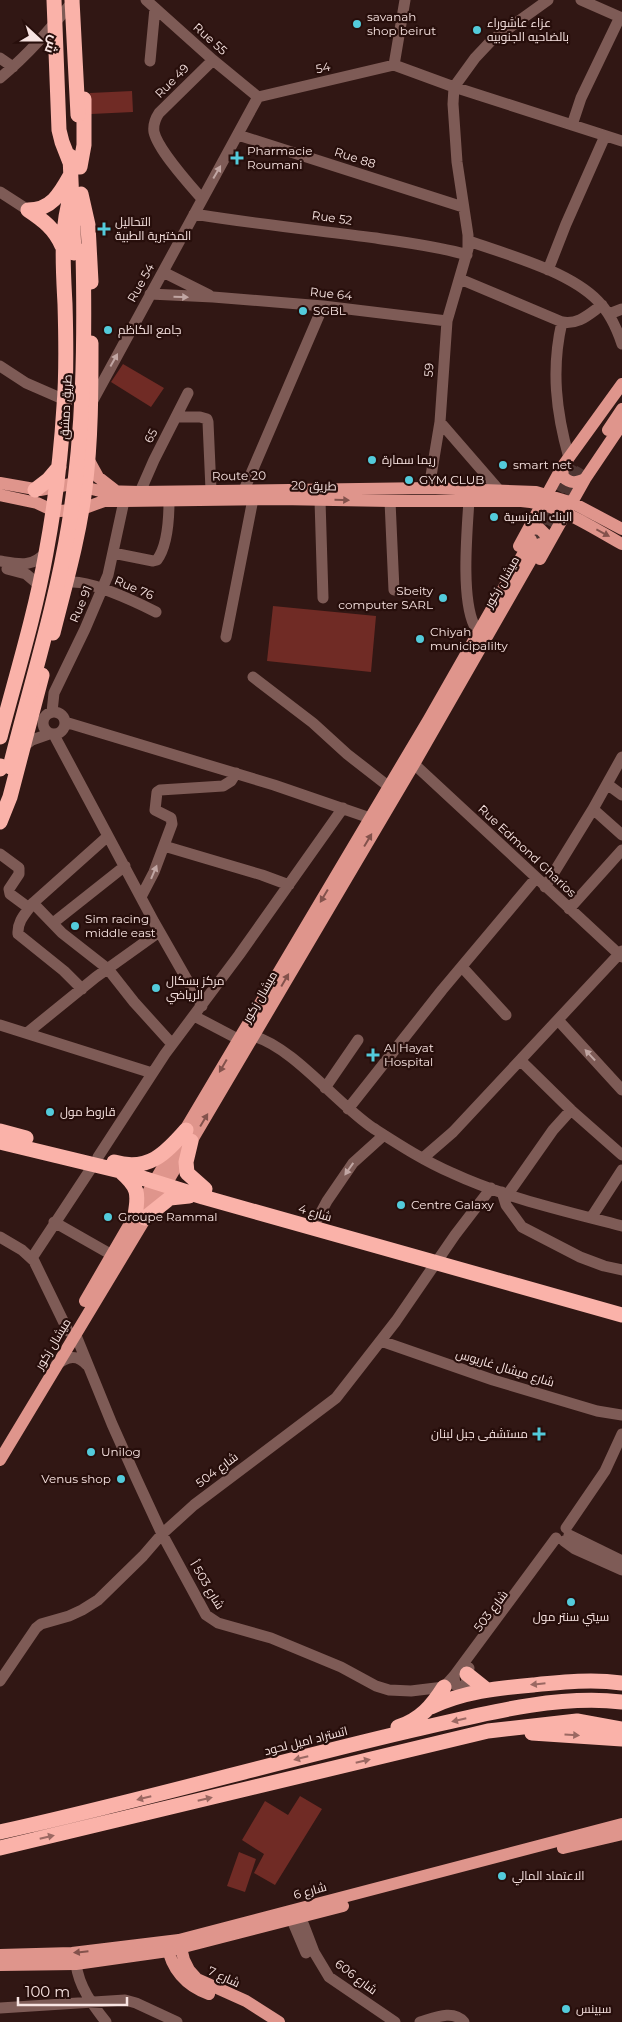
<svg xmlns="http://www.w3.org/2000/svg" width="622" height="2022" font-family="Montserrat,Cairo,sans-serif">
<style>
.green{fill:#702b25}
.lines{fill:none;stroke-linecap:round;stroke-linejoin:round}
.major-tunnel{stroke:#4f3633;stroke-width:12;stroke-dasharray:12 6;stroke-linecap:butt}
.minor{stroke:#7e5b56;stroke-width:11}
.major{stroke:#df958c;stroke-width:12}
.highway{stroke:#fab2a9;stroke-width:15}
.highway-bridge{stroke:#fab2a9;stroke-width:15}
.oneway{fill:#c1a6a3}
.oneway2{fill:#83524c}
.oneway3{fill:#9b6862}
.poi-dot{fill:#53cbdb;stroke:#270e0b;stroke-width:2}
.labels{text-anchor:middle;stroke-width:4.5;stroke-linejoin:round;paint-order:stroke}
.poi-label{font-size:12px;fill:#f8e4e2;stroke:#270e0b;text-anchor:start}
.street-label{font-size:12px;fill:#f8e4e2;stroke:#270e0b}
</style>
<rect width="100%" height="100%" fill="#311714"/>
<!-- green -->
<path class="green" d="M132,91L133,112L91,114L90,93Z
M123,364L164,388L151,407L111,382Z
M273,606L376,616L371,672L267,661Z
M300,1796L322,1809L275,1885L254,1873L264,1854L242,1840L265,1801L288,1815Z
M239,1852L256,1859L245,1892L227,1886Z"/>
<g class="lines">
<!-- major-tunnel -->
<path class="major-tunnel" d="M532,538L573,464
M541,542L583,468"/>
<!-- minor -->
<path class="minor" d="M146,0L213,60L258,97
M581,0L622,18
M0,58L13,67
M150,61L155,8
M394,65L454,87L622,141
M394,65L405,0
M0,78C28,55 51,28 74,0
M258,97L394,65
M572,125L581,98L620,17
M238,135L463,207
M0,192L28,210
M202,199C189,184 158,150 154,132C153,125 155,119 159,113L213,60
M194,214C254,224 315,230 376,238C407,243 437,246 467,255
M469,241C508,255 569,271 598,301C609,312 617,329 622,344
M548,270L566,224L605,136
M163,272L209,295
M460,279L562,322C579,325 589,314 602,305
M150,294L213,297L323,306L447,321
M609,314L622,309
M562,322C551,369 556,412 569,458
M0,366L26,383L65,400
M92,402L258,97
M176,417H200L207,419L208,422L211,490
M440,422L499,490
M429,488L440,422L447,321L468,249V235L457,162L453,104L454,87L475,58L491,41L548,0
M244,490L323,306
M140,492L154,460L188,393
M320,500L323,598
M469,500C467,532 461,597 474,625
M390,501L394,590
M113,553L153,561L157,560C168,545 169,519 169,501
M0,561C18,564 33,568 46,552
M7,569L26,574L39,585
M66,583C84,577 138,603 156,612
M226,637L253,499
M253,677L313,723L347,754L388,786
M43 723a11 11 0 1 1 22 0a11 11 0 1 1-22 0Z
M52,712L54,693L85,629L108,575L124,501
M65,722L274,785L370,818
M54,735L154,922L202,1006
M23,747L32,740L49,734
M622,757L593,809L622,835
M414,764L622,957
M607,784L622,795
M108,836L33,903L62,933L108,969L134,1002L172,1044
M164,846L262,875L289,885
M0,854L19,868V874L9,889L10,894L29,908
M545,887L593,809
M141,897L154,872L172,824L171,818L155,810L157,792L160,790L223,786L231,781L236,773
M33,903C26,913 17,921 18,934L64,971L82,989
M569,909L622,850
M53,923L125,866
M462,967L506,1015
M194,1016L238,1039
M558,1020L622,1090
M0,1025L152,1073
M27,1033L96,977L159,932
M253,1036C293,1047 336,1103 373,1128C398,1144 424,1161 452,1173C506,1198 565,1211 622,1226
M520,1060L571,1110L622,1155
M325,1088L358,1040
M348,1109L442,990L536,878
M98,1157L165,1054L239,955L343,808
M423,1158L453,1132L622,951
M502,1192L506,1205L522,1227L580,1257L604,1266L622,1270
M508,1194L553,1130L571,1110
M591,1218L622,1170
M54,1222L112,1255
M313,1227L327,1201L353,1163L384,1135
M0,1237L22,1250L34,1261L68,1331
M32,1258L94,1164
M75,1333L112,1424L137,1480L162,1534L206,1615L218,1623L271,1638L341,1667L376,1686L389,1690L411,1691L444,1687L454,1676L556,1538
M381,1341L493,1380L597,1411L622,1415
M56,1365C68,1356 77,1354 87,1365
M566,1528L605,1471L622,1434
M569,1535L622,1561
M564,1541L575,1549L622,1570
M454,1676L455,1685L463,1687L466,1683L469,1668
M0,1681L36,1628L41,1624L69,1616L82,1610L98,1600L143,1556L162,1534L194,1505L336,1398L396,1321L455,1235L491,1188
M301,1918L314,1952L329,1977L395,2022
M292,1920L306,1953
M76,1964C79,1987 92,2004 106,2022
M0,2008L125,2000L136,2003L177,2022
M420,2022C434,2018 453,2009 464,2022"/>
<!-- major -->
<path class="major" d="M608,430L622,409
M87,457L98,477L116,491
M562,467L563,477C571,484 576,483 585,479
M0,483L40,490L71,484L100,491L140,492L429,488L536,492L573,503L622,529
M0,495L37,503L52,510L60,511L82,509L104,501H124L279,499L390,501H521C557,503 591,527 622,544
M525,536L533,528L540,529L546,535L544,550
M519,546L562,467L622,384
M540,559L585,479L622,424
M85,1301L154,1182L429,719L531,540
M0,1460L165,1186L414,764L540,544
M563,1848L622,1834
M179,1940L184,1960L189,1970L197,1979L246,2001L279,2022
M167,1944C171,1969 186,1986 209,1994
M0,1955L72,1953L179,1940L622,1824
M0,1965L76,1964L168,1951L343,1906"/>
<!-- highway -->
<path class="highway" d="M54,0L59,130L62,142L71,165
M70,156L74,253
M80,167L84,145V99
M81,194L88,225L91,282
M28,210C51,210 60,194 70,176
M28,210C43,220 55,229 62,246
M35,490L48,480L59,467
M53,633C65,585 79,537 85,488C91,440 91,391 91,343
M0,737C16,676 35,615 46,553C55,505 61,455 64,406C67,372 66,338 65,304C63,266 60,229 72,191
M0,769L1,766
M0,822L10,797L42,675
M0,1131L26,1138
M191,1141L186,1162L187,1173L205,1189
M0,1142L120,1171L203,1197L622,1315
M114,1162C148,1172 165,1154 186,1130
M121,1172C138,1187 139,1193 135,1215
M145,1218L170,1198L189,1196
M467,1674L487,1690
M431,1707C463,1692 497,1688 533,1685C563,1682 592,1679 622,1683
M398,1727C420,1720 432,1706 444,1687
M532,1733L622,1739
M0,1832C137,1802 272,1763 409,1731C476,1716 553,1694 622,1702
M0,1848L488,1731L577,1721L622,1729"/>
<!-- highway-bridge -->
<path class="highway-bridge" d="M72,0L78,115
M10,767C30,687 56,605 69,524C84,433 85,343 83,251"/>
</g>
<!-- one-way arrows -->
<defs><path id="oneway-solid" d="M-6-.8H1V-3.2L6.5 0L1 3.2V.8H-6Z" transform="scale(1.25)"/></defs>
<g class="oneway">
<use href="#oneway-solid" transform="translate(217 172) rotate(-60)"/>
<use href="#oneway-solid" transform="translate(181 297) rotate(1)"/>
<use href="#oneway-solid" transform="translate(114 360) rotate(-61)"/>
<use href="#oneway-solid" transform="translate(154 872) rotate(-67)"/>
<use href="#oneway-solid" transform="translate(590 1055) rotate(-133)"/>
<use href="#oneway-solid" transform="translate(349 1169) rotate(125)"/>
</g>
<g class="oneway2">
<use href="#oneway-solid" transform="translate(342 500) rotate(2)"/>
<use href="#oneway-solid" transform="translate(603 533) rotate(28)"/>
<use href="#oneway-solid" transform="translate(368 840) rotate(-59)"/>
<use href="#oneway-solid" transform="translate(324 896) rotate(121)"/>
<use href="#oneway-solid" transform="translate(285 980) rotate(-60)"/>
<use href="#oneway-solid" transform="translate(223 1066) rotate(120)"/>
<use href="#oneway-solid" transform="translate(204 1120) rotate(-59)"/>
<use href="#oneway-solid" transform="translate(81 1952) rotate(174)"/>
</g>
<g class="oneway3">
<use href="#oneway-solid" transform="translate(538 1684) rotate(174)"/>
<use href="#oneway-solid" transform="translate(459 1720) rotate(167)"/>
<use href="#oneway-solid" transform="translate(572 1735) rotate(3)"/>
<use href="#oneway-solid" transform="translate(301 1758) rotate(166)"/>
<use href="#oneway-solid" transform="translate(363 1761) rotate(-13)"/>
<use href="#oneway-solid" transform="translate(144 1798) rotate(166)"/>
<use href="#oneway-solid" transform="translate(205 1799) rotate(-13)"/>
<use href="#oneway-solid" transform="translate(47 1837) rotate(-13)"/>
</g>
<!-- markers -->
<g class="poi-dot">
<circle cx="357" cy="24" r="5"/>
<circle cx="477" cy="30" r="5"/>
<path d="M234.5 150.5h5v5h5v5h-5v5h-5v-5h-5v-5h5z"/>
<path d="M101.5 221.5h5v5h5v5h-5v5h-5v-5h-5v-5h5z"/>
<circle cx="303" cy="311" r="5"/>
<circle cx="108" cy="330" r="5"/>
<circle cx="372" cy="460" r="5"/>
<circle cx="503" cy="465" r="5"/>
<circle cx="409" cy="480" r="5"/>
<circle cx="494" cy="517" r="5"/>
<circle cx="443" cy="598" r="5"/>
<circle cx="420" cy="639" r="5"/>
<circle cx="75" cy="926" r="5"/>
<circle cx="156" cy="988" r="5"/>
<path d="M370.5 1047.5h5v5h5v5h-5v5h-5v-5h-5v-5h5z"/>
<circle cx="50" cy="1112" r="5"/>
<circle cx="401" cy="1205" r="5"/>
<circle cx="108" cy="1217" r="5"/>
<path d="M536.5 1426.5h5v5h5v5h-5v5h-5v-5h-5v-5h5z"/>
<circle cx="91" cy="1452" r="5"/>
<circle cx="121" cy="1479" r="5"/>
<circle cx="571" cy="1602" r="5"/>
<circle cx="502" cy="1876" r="5"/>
<circle cx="566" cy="2009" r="5"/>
</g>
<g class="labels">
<!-- poi labels -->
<g class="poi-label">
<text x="367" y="21">savanah<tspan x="367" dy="14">shop beirut</tspan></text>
<text x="487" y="27">عزاء عاشوراء<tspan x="487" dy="14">بالضاحيه الجنوبيه</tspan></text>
<text x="247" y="155">Pharmacie<tspan x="247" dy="14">Roumani</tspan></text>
<text x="115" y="226">التحاليل<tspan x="115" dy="14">المختبرية الطبية</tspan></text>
<text x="313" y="315">SGBL</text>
<text x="118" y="334">جامع الكاظم</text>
<text x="382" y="464">ريما سمارة</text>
<text x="513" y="469">smart net</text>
<text x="419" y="484">GYM CLUB</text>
<text x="504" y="521">البنك الفرنسية</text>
<text x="433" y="595" text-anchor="end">Sbeity<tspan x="433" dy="14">computer SARL</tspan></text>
<text x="430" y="636">Chiyah<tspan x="430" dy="14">municipalilty</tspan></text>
<text x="85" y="923">Sim racing<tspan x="85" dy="14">middle east</tspan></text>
<text x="166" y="985">مركز بسكال<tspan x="166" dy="14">الرياضي</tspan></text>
<text x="384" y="1052">Al Hayat<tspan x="384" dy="14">Hospital</tspan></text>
<text x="60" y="1116">قاروط مول</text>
<text x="411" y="1209">Centre Galaxy</text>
<text x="118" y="1221">Groupe Rammal</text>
<text x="528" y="1438" text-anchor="end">مستشفى جبل لبنان</text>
<text x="101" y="1456">Unilog</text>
<text x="111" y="1483" text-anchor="end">Venus shop</text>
<text x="571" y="1621" text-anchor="middle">سيتي سنتر مول</text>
<text x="512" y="1880">الاعتماد المالي</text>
<text x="576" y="2013">سبينس</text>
</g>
<!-- street labels -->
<g class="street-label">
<text transform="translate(210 39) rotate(42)" y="4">Rue 55</text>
<text transform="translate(323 68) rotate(-12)" y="4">54</text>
<text transform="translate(172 81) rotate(-45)" y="4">Rue 49</text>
<text transform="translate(355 158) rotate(18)" y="4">Rue 88</text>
<text transform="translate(332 218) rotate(8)" y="4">Rue 52</text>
<text transform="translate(141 283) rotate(-61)" y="4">Rue 54</text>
<text transform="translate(331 294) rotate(6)" y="4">Rue 64</text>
<text transform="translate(429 370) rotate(-86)" y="4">59</text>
<text transform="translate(66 407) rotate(-87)" y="4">طريق دمشق</text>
<text transform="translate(151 436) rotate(-63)" y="4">65</text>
<text transform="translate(239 476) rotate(-1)" y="4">Route 20</text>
<text transform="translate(314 486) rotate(1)" y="4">طريق 20</text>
<text transform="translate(502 582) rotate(-60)" y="4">ميشال زكور</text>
<text transform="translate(134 588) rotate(23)" y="4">Rue 76</text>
<text transform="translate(81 604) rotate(-67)" y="4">Rue 91</text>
<text transform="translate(527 851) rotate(43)" y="4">Rue Edmond Gharios</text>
<text transform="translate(260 997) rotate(-60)" y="4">ميشال زكور</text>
<text transform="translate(315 1213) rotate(16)" y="4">شارع 4</text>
<text transform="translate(53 1344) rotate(-59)" y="4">ميشال زكور</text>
<text transform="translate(505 1368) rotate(17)" y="4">شارع ميشال غاريوس</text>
<text transform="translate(217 1470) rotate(-37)" y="4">شارع 504</text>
<text transform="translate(207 1585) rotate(59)" y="4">شارع 503 أ</text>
<text transform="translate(491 1611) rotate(-53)" y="4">شارع 503</text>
<text transform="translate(306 1741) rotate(-14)" y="4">اتستراد اميل لحود</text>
<text transform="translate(310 1891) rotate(-15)" y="4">شارع 6</text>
<text transform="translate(224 1977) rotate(24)" y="4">شارع 7</text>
<text transform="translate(356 1977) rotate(37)" y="4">شارع 606</text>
</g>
</g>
<!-- north arrow -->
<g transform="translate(40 40) rotate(111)" stroke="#270e0b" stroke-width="4" paint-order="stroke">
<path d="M0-4L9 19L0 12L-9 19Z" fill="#f8e4e2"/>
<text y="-8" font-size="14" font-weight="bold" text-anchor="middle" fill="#f8e4e2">ش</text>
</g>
<!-- scale -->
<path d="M18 1997v8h109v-8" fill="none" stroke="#f8e4e2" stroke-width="2.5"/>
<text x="25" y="1997" font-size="15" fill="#f8e4e2" stroke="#270e0b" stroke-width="4" paint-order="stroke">100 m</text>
</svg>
